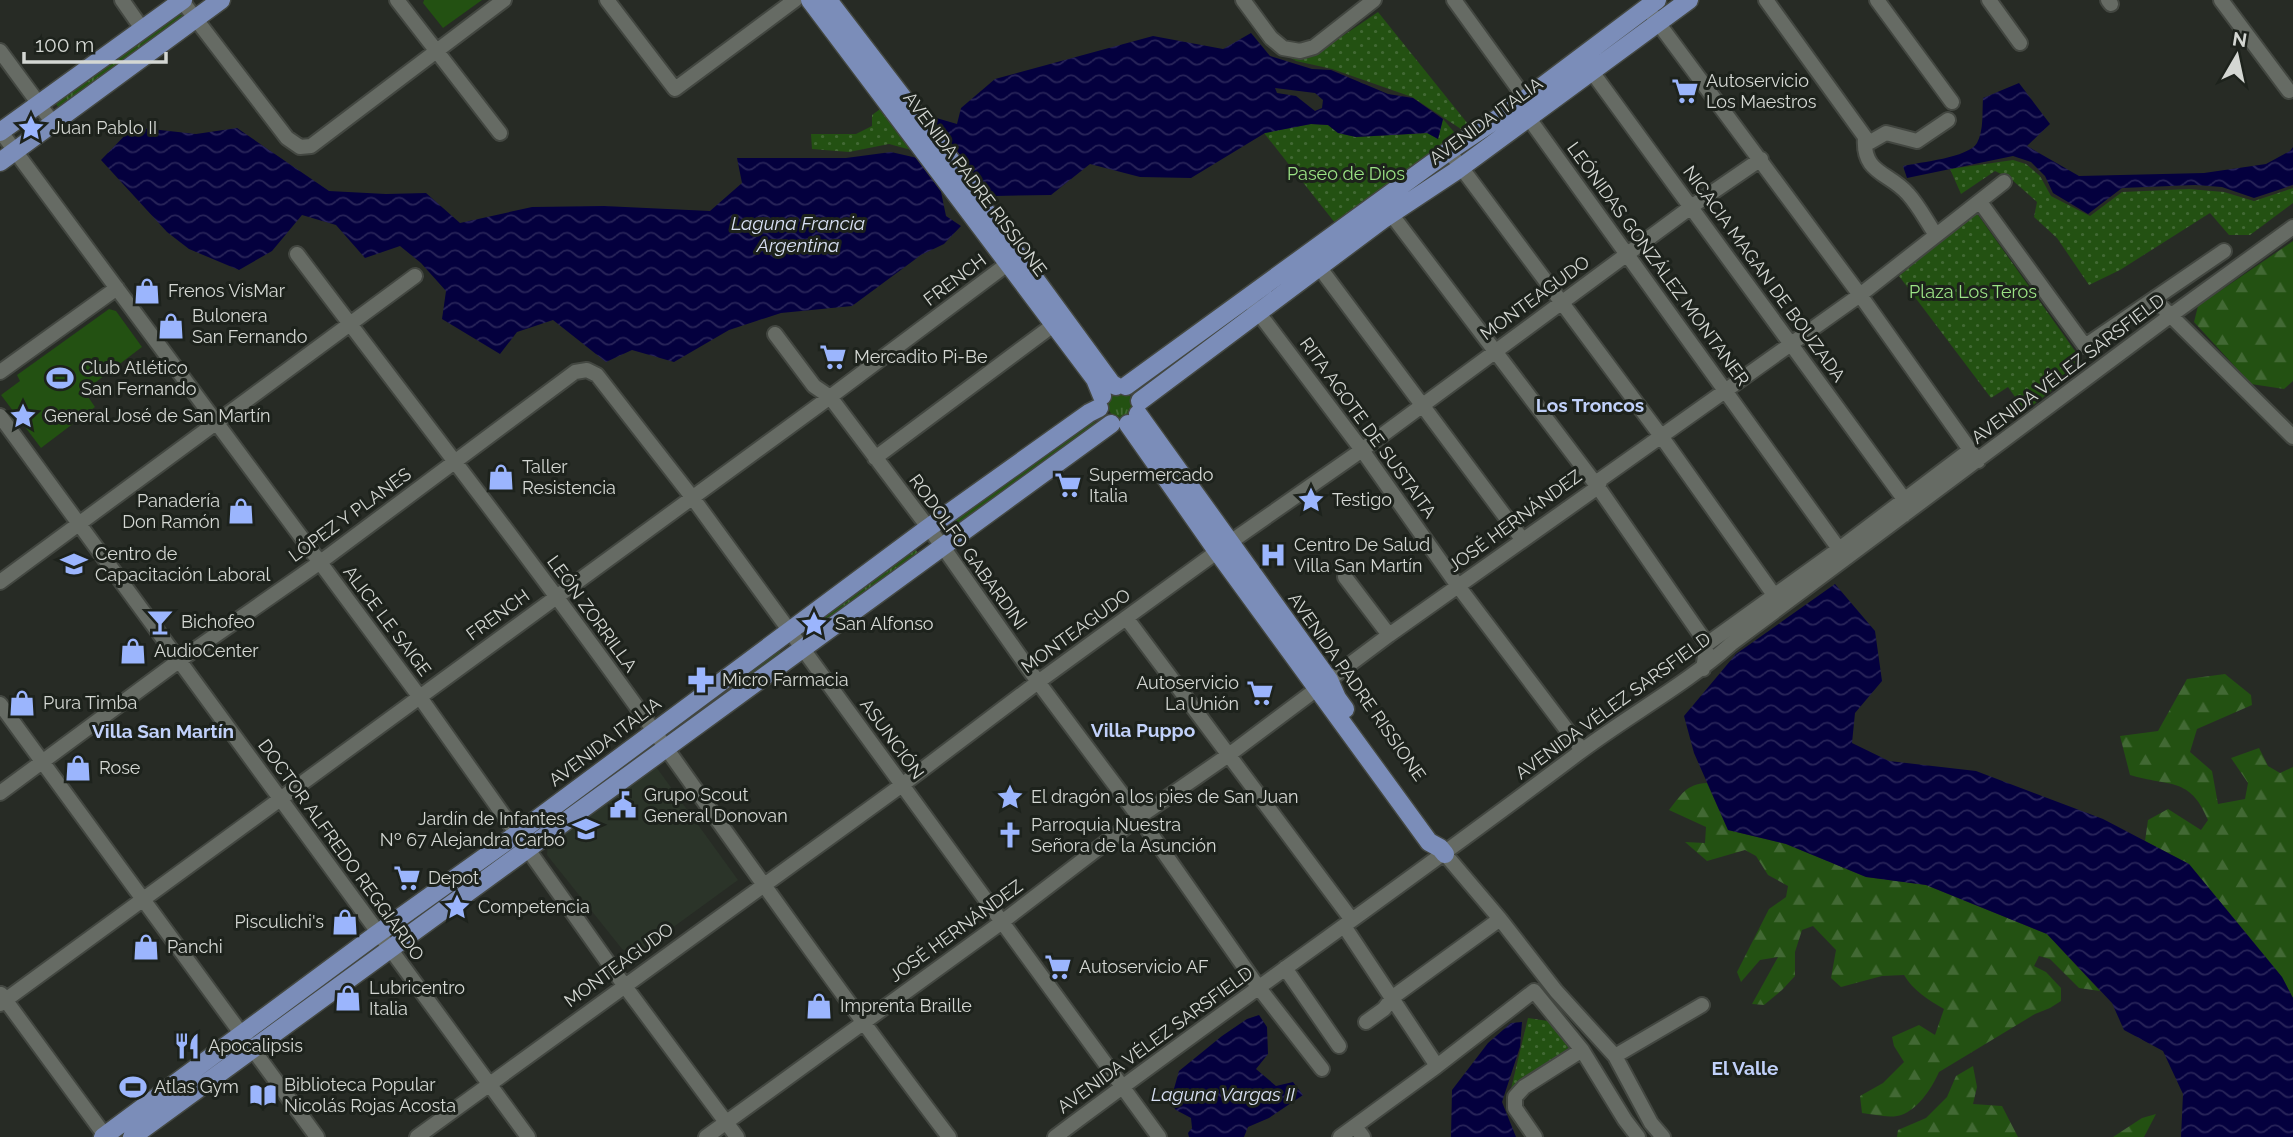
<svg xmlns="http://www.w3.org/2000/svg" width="2293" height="1137" font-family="Raleway,sans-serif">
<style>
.built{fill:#2b3429}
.grass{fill:url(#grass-tufts)}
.forest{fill:url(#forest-firs)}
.park{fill:url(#park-dots)}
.pitch{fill:#235112}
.water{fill:url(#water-waves);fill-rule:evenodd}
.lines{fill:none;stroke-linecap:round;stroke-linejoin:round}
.minor-casing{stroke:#434741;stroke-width:18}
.major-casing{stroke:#434741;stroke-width:21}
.minor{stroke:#666b64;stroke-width:14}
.major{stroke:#7b8db9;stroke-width:18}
.labels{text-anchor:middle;stroke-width:6;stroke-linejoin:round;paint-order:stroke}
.poi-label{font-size:18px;fill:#d4d7d3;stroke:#1d221c;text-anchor:start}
.street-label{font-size:18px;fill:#d4d7d3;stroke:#1d221c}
.park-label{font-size:18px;fill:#9be385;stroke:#1d221c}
.water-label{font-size:19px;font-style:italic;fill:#d8e0f4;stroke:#1d221c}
.neighbourhood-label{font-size:19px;font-weight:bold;fill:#c1d1fa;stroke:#1d221c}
</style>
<defs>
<pattern id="grass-tufts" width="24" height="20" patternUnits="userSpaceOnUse" patternTransform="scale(1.75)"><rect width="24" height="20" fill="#235112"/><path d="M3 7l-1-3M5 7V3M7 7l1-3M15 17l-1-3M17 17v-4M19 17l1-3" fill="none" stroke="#426934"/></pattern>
<pattern id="forest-firs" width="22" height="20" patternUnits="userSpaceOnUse" patternTransform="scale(1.75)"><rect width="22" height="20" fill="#235112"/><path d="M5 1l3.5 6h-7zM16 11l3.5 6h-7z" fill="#426934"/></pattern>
<pattern id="park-dots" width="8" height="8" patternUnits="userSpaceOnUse" patternTransform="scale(1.75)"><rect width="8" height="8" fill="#235112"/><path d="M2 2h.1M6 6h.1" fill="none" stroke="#426934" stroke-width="1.8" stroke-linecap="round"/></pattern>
<pattern id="water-waves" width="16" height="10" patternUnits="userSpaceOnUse" patternTransform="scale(1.75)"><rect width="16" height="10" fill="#04003e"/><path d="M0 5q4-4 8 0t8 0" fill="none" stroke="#282459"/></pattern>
</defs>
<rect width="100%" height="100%" fill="#272b25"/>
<!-- built -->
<path class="built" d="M654,764L738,880L635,955L622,949L547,855L548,841Z"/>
<!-- grass -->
<path class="grass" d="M181,8L189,18L61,111L54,101Z
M1240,311L1244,315L1145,392L1139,384Z
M1108 405a13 13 0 1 1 26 0a13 13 0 1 1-26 0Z
M1092,418L1097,426L948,535L943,528Z
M913,546L918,553L807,636L802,629Z
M778,649L783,656L672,737L668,730Z
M640,748L645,755L533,836L529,830Z
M504,850L509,856L400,937L395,930Z
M369,949L374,956L261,1038L256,1031Z"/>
<!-- forest -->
<path class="forest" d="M2293,241V381L2284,389L2251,384L2194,322L2198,306Z
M2225,674L2251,695L2252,705L2197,729L2190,752L2212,771L2218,804L2245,799L2248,783L2231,758L2259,748L2268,766L2280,773L2293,767V998L2282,977L2189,864L2145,841L2148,820L2168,809L2201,830L2208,820C2190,776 2169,787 2130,775L2120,736L2158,731L2187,679Z
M1707,783L1728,830L1786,844L1866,877L1926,885L2047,934L2100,991L2079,988L2050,959L2039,956L2034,966L2046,972L2061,988V1001L2050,1008L2035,1014L1939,1072C1932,1088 1916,1113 1897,1116C1886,1118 1873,1114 1862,1113L1860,1096L1883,1083L1904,1062L1894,1046L1892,1037L1919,1025L1935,1035L1944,1009C1928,1000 1913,990 1904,975L1882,976L1841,987L1831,978L1836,950L1813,926L1802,930L1795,952V976L1782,990L1764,1005L1752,1004L1778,957L1760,960L1741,982L1737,972L1769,909L1786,897L1788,886L1768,875L1756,856L1745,850L1707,861L1685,842L1705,843L1706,827L1669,810C1681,795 1686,784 1707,783Z
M1973,1066L1977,1087L1973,1104L2002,1106L2018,1137H1897L1898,1130L1926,1118L1947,1097L1956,1076Z
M2156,1114L2144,1137H2113L2142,1118Z"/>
<!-- park -->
<path class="park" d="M1378,12L1468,124L1461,129L1412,97L1332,69L1296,61L1288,56H1313Z
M883,107L915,151L889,144L849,152L812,149L811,134H856L872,126V115Z
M1443,119L1459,138L1339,228L1264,133L1311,124L1328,125L1338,133L1356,137L1428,133L1438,139Z
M2013,160L2026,164L2040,176L2051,196L2090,216L2122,192L2189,189L2224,192L2254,201L2293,188V203L2250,235H2229L2210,213L2120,270L2089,285L2057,238L2034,217L2037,202L2011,179L1995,171L1961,194L1950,169Z
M1976,212L2085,365L2025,411L2008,387L1991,398L1899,276Z
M1528,1018L1548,1021L1572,1045L1510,1093Z"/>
<!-- pitch -->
<path class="pitch" d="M424,0H482L443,28L423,3Z
M109,309L116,311L142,347L84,391L95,407L41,448L1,395L20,381L17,375Z"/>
<!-- water -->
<path class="water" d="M1251,33L1270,56L1312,69L1331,70L1388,94L1413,98L1443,119L1438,139L1427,133L1356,137L1338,133L1328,125L1311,124L1265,133L1191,178L1140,177L1090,164L1051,195L994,196L964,170L940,187L946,216L961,226L944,244L921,255L852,306L781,313L729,330L674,362L632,350L606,362L553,320L517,332L500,354L442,319L446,291L421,263L400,246L365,258L336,225L302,215L272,251L239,270L189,249L167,232L101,160L133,127L196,134L237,128L329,191L386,194L426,193L460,223L532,207L604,206L710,211L742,183L737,158H846L891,152L926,160L939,134L933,117L957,124L961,108L995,79L1153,36L1223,49ZM1275,88L1315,93L1323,100L1322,108L1315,111L1296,96L1277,93Z
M2019,83L2050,124L2027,146L2079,176L2204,173L2266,164L2290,151L2293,147V185L2254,198L2222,187L2195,185L2122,188L2088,214L2053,193L2045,176L2031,162L2013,156L1907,178L1903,166C1920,162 1968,158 1977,143C1984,130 1982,113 1983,98Z
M1835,584L1875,631L1882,681L1855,713L1852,743L1889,761L1976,771L2103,819L2189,864L2282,977L2293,998V1137H2181L2183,1094L2163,1051L2124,1030L2112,1003L2047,934L1926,885L1866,877L1786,844L1728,830L1694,753L1684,716L1736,654Z
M1259,1015L1267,1027L1268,1054L1256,1069L1276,1086L1293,1082L1303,1095L1269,1118L1248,1127L1244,1137H1189L1188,1133L1192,1128L1191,1118L1176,1110L1170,1103L1179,1071L1222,1036L1247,1019Z
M1522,1022L1520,1047L1502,1102L1516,1137H1451L1452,1090L1488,1043L1511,1023Z"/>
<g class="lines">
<!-- minor casing -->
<g class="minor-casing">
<path id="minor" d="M122,0L143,30
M397,0L500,133
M607,0L675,89L795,0
M1243,0L1271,38L1283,48L1300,51L1314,47L1374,0
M1454,0L1525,98L1528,117L1839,549
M1766,0L1865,137C1862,174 1889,172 1908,194C1919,206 1927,222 1936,235
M1877,0L1952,102
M1989,0L2020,43
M2108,0L2111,4
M2221,0L2289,91
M182,1L287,138L300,147L311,146L504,0
M1653,16L1860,295L1978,461
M0,51L53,123
M1587,65L1904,499L1902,508L1904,515
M1,132L419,696L624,985L737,1137
M1865,145L1886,133L1917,141L1948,120
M1449,151L1661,436L1774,595
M1980,202L2085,346L2224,251
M1385,206L1598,487L1707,644L1703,669
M297,254C417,413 539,569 654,731C751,867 848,1004 949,1137
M1314,260L1522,539
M2155,300L2293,437
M1252,304L1362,450L1458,586L1582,750
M775,334L814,386L830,397L943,547L1038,682L1139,817L1259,988L1322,1069
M0,372L117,288
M0,416L528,1137
M875,458L1060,320
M1345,577L1389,635
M0,582L415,276
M1127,619L1352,920
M1707,644L1839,549L1970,450
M0,704L317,1137
M0,793L180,660L319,563L575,372L587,370L597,375L692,497L1159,1137
M1445,854L1500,919L1556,991L1615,1056L1651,1123L1663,1137
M1344,926L1437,1066
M1285,968L1339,1046
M1,994L106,1137
M0,1004L830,397L1014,259
M1366,1022L1384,1009L1393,997L1500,919
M1615,1056L1702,1005
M1355,1126L1363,1137
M417,1137L902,785L1038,682L1229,543L1362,450L1691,207L1761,159
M706,1137L1002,922L1139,817L1230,754L1389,635L1598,487L1601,479L1860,295L2004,182
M1055,1137C1227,1008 1404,885 1576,755C1627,716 1684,686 1731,644L2170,316L2293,227
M1340,1137L1437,1066L1534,991L1582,1050L1625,1120L1638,1137
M1535,1137L1515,1108V1097L1524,1087L1582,1050"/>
</g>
<!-- major casing -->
<g class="major-casing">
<path id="major" d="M810,0L1095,379L1102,396
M828,0L959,171L989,216L1112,384L1116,386
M0,132L183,0
M0,162L221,0
M1126,386L1449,151L1512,109L1657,0
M1140,401L1382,220L1456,171L1689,0
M1138,414L1329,680L1337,698L1345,709
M1128,424L1217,551L1429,842L1440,848L1445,854
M103,1137L377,934L517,834L928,528L1089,413L1099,408
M132,1137L1111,424"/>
</g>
<!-- minor -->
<use href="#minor" class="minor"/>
<!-- major -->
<use href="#major" class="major"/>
</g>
<!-- icons -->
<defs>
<g id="supermarket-bare" transform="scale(2.1)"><path d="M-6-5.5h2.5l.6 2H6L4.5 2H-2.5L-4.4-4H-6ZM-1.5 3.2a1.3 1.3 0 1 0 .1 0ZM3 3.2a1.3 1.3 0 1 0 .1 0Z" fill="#9bb5fd" stroke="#1d221c" stroke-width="2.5" paint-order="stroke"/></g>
<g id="sight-bare" transform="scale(2.1)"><path d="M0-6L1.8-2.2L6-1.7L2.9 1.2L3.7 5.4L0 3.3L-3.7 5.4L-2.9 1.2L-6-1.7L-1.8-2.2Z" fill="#9bb5fd" stroke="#1d221c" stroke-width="2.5" paint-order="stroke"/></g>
<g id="shop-bare" transform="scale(2.1)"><path d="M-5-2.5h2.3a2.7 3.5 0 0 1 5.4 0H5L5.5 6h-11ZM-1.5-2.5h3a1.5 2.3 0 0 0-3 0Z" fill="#9bb5fd" stroke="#1d221c" stroke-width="2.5" paint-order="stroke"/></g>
<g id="stadium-bare" transform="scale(2.1)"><path d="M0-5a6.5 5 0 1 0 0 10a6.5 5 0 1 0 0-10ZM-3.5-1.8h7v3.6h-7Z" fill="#9bb5fd" stroke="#1d221c" stroke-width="2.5" paint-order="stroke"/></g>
<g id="hospital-bare" transform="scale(2.1)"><path d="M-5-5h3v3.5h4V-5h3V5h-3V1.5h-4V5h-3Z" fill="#9bb5fd" stroke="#1d221c" stroke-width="2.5" paint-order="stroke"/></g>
<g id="school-bare" transform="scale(2.1)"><path d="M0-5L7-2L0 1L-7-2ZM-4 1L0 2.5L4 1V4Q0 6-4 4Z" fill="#9bb5fd" stroke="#1d221c" stroke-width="2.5" paint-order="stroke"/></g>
<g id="bar-bare" transform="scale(2.1)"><path d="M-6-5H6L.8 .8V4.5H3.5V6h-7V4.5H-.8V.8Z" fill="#9bb5fd" stroke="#1d221c" stroke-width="2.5" paint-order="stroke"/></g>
<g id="pharmacy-bare" transform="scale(2.1)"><path d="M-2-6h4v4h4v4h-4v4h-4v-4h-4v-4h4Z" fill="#9bb5fd" stroke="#1d221c" stroke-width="2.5" paint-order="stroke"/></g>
<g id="civic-bare" transform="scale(2.1)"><path d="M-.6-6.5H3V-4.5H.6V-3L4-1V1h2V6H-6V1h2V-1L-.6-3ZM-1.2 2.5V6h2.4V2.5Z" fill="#9bb5fd" stroke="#1d221c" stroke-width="2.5" paint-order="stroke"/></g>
<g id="church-bare" transform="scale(2.1)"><path d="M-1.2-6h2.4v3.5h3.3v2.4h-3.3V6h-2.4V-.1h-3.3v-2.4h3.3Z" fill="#9bb5fd" stroke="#1d221c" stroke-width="2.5" paint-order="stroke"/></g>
<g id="restaurant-bare" transform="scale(2.1)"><path d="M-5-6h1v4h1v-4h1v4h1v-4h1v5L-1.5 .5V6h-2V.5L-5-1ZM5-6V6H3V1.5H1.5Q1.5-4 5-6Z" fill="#9bb5fd" stroke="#1d221c" stroke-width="2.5" paint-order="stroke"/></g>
<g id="library-bare" transform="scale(2.1)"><path d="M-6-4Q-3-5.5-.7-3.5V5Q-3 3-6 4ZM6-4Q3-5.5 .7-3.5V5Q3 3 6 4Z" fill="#9bb5fd" stroke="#1d221c" stroke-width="2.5" paint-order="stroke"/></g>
</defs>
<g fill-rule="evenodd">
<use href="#supermarket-bare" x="1685" y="91"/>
<use href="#sight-bare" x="31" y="128"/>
<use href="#shop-bare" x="147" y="291"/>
<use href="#shop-bare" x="171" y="326"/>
<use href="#supermarket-bare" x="833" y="357"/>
<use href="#stadium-bare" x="60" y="378"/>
<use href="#sight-bare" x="23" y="416"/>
<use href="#shop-bare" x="501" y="477"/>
<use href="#supermarket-bare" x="1068" y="485"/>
<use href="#sight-bare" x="1311" y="500"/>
<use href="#shop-bare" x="241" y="511"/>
<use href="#hospital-bare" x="1273" y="555"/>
<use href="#school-bare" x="74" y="564"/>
<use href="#bar-bare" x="160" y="622"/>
<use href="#sight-bare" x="814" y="624"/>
<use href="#shop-bare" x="133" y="651"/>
<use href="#pharmacy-bare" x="701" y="680"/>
<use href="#supermarket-bare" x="1260" y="693"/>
<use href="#shop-bare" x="22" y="703"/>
<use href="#shop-bare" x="78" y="768"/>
<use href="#sight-bare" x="1010" y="797"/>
<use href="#civic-bare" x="623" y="805"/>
<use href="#school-bare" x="586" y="829"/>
<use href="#church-bare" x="1010" y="835"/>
<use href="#supermarket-bare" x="407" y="878"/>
<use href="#sight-bare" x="457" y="907"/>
<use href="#shop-bare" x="345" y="922"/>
<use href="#shop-bare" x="146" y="947"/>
<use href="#supermarket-bare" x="1058" y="967"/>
<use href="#shop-bare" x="348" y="998"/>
<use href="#shop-bare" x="819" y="1006"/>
<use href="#restaurant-bare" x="187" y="1046"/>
<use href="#stadium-bare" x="133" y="1087"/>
<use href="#library-bare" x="263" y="1095"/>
</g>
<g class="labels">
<!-- poi labels -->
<g class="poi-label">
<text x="1706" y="87">Autoservicio<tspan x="1706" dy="21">Los Maestros</tspan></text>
<text x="52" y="134">Juan Pablo II</text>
<text x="168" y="297">Frenos VisMar</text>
<text x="192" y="322">Bulonera<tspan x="192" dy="21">San Fernando</tspan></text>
<text x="854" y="363">Mercadito Pi-Be</text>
<text x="81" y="374">Club Atlético<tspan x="81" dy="21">San Fernando</tspan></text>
<text x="44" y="422">General José de San Martín</text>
<text x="522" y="473">Taller<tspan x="522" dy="21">Resistencia</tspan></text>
<text x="1089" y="481">Supermercado<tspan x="1089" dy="21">Italia</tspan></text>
<text x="1332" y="506">Testigo</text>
<text x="220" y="507" text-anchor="end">Panadería<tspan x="220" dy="21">Don Ramón</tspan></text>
<text x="1294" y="551">Centro De Salud<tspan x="1294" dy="21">Villa San Martín</tspan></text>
<text x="95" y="560">Centro de<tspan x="95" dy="21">Capacitación Laboral</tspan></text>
<text x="181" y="628">Bichofeo</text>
<text x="835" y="630">San Alfonso</text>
<text x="154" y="657">AudioCenter</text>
<text x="722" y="686">Micro Farmacia</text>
<text x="1239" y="689" text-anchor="end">Autoservicio<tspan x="1239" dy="21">La Unión</tspan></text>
<text x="43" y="709">Pura Timba</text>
<text x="99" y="774">Rose</text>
<text x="644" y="801">Grupo Scout<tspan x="644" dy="21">General Donovan</tspan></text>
<text x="1031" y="803">El dragón a los pies de San Juan</text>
<text x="565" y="825" text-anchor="end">Jardín de Infantes<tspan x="565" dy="21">Nº 67 Alejandra Carbó</tspan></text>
<text x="1031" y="831">Parroquia Nuestra<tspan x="1031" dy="21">Señora de la Asunción</tspan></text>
<text x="428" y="884">Depot</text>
<text x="478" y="913">Competencia</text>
<text x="324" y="928" text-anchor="end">Pisculichi's</text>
<text x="167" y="953">Panchi</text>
<text x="1079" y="973">Autoservicio AF</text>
<text x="369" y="994">Lubricentro<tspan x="369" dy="21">Italia</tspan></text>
<text x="840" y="1012">Imprenta Braille</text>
<text x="208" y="1052">Apocalipsis</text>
<text x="284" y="1091">Biblioteca Popular<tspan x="284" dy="21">Nicolás Rojas Acosta</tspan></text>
<text x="154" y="1093">Atlas Gym</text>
</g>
<!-- street labels -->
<g class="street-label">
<text transform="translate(1486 121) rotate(-36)" y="6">AVENIDA ITALIA</text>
<text transform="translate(975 184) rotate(53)" y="6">AVENIDA PADRE RISSIONE</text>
<text transform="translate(1658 264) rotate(54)" y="6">LEÓNIDAS GONZÁLEZ MONTANER</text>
<text transform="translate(1764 274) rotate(54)" y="6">NICACIA MAGAN DE BOUZADA</text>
<text transform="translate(955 280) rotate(-37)" y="6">FRENCH</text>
<text transform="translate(1535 298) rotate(-36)" y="6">MONTEAGUDO</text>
<text transform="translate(2068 369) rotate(-37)" y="6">AVENIDA VÉLEZ SARSFIELD</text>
<text transform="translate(1368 428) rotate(54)" y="6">RITA AGOTE DE SUSTAITA</text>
<text transform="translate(350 515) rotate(-36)" y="6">LÓPEZ Y PLANES</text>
<text transform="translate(1515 521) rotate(-36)" y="6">JOSÉ HERNÁNDEZ</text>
<text transform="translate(968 552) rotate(54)" y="6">RODOLFO GABARDINI</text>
<text transform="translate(592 614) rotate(54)" y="6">LEÓN ZORRILLA</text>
<text transform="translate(498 615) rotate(-36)" y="6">FRENCH</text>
<text transform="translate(387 621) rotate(53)" y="6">ALICE LE SAIGE</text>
<text transform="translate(1076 631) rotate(-36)" y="6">MONTEAGUDO</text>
<text transform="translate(1357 687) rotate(55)" y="6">AVENIDA PADRE RISSIONE</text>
<text transform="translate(1613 706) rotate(-36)" y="6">AVENIDA VÉLEZ SARSFIELD</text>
<text transform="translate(892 739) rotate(54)" y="6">ASUNCIÓN</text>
<text transform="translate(605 742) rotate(-37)" y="6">AVENIDA ITALIA</text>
<text transform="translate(341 850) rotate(54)" y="6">DOCTOR ALFREDO REGGIARDO</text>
<text transform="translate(956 931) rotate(-36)" y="6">JOSÉ HERNÁNDEZ</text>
<text transform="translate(619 965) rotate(-36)" y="6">MONTEAGUDO</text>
<text transform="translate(1155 1040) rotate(-36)" y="6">AVENIDA VÉLEZ SARSFIELD</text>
</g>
<!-- park labels -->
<g class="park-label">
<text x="1346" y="180">Paseo de Dios</text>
<text x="1973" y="298">Plaza Los Teros</text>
</g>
<!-- water labels -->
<g class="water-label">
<text x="798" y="230">Laguna Francia<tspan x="798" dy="22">Argentina</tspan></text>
<text x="1223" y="1101">Laguna Vargas II</text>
</g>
<!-- neighbourhood labels -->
<g class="neighbourhood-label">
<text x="1590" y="412">Los Troncos</text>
<text x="1143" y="737">Villa Puppo</text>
<text x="163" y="738">Villa San Martín</text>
<text x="1745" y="1075">El Valle</text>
</g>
</g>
<!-- north arrow -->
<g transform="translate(2237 56) rotate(9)" stroke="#1d221c" stroke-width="5" paint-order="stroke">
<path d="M0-5L12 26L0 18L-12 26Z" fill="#d4d7d3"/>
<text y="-10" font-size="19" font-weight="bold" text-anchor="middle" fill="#d4d7d3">N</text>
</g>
<!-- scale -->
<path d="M24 52v10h142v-10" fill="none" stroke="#d4d7d3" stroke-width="3.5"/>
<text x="35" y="52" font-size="21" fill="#d4d7d3" stroke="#1d221c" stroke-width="5" paint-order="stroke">100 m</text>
</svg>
